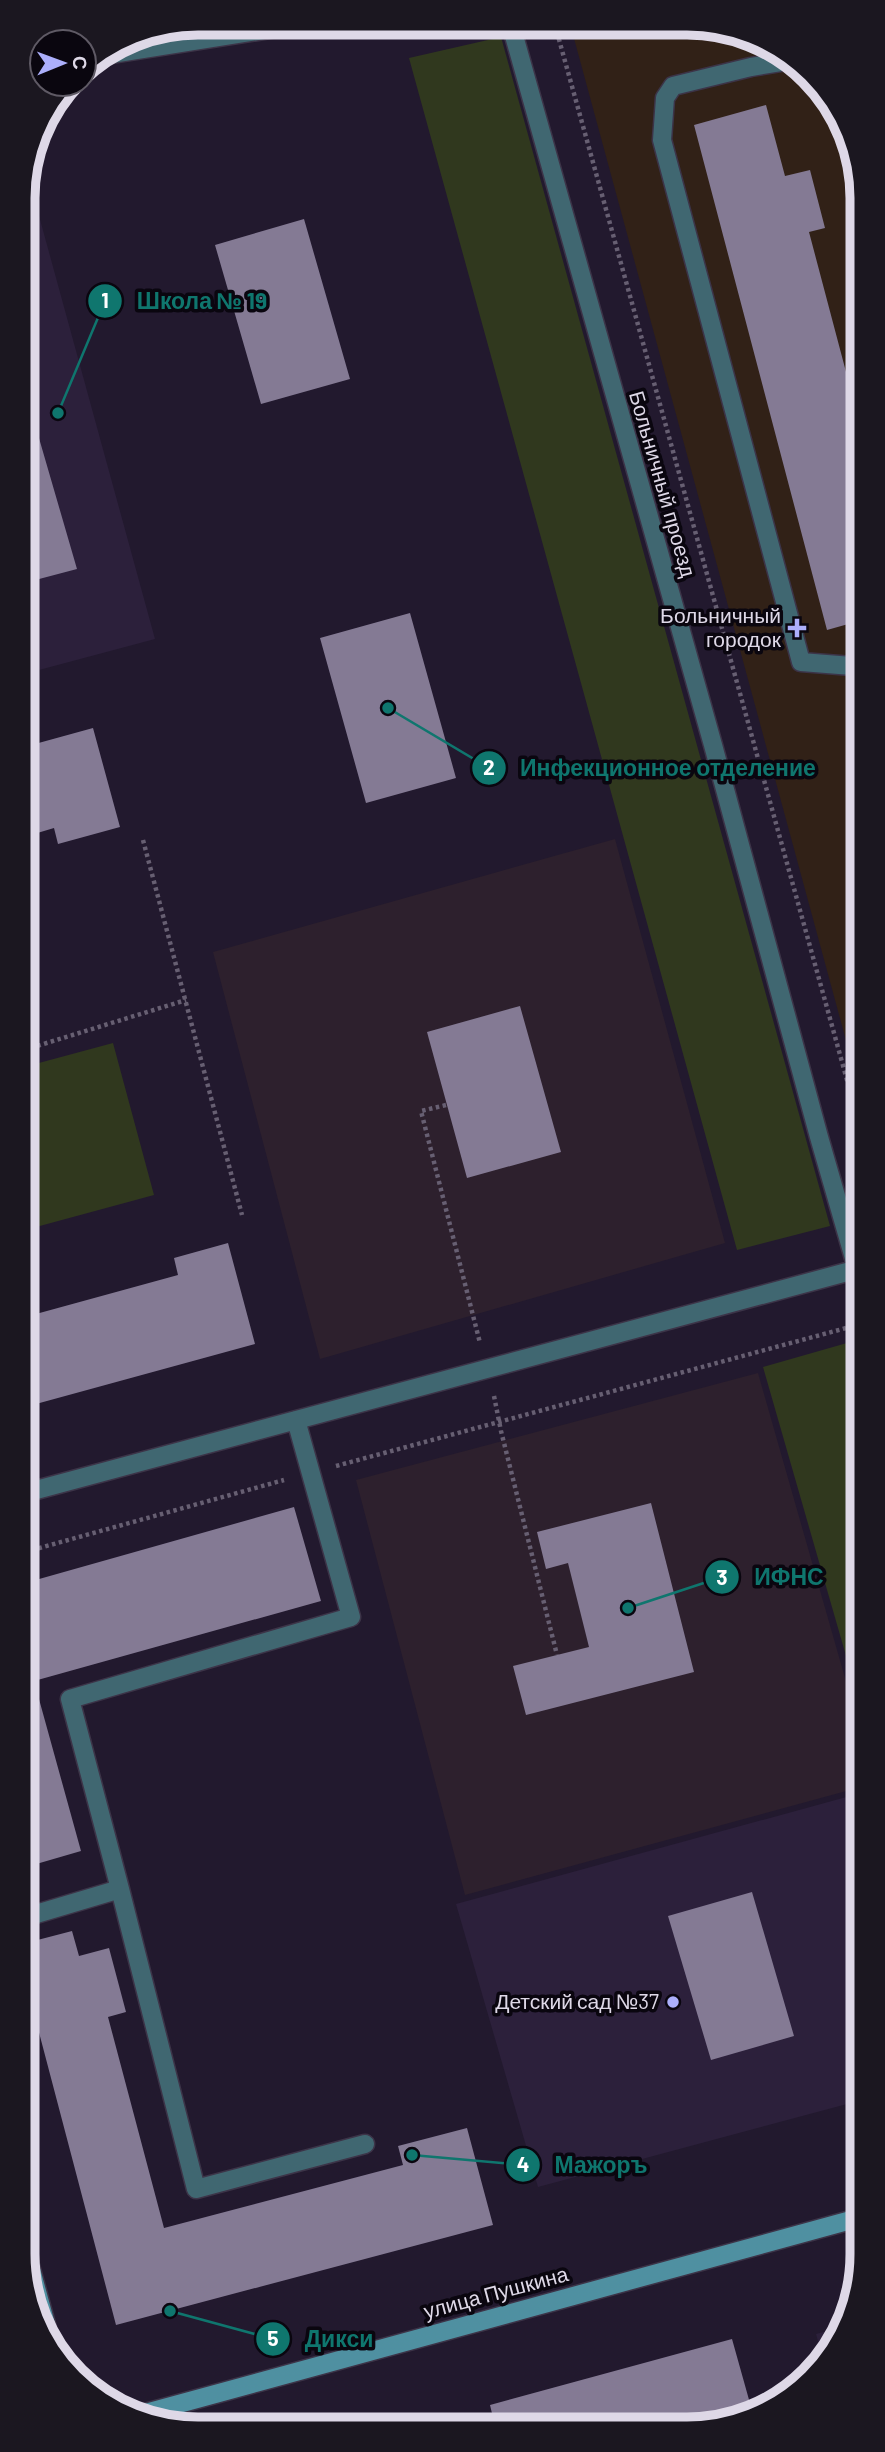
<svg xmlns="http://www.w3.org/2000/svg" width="885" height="2452" font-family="Barlow,sans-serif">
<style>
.commercial{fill:#2d202d}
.built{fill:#2c203b}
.medical{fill:#312117}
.green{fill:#30381e}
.building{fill:#847a94}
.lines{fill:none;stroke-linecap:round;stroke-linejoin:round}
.lane-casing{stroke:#3c3448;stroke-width:21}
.street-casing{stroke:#3c3448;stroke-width:21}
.secondary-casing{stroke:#3c3448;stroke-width:21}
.path{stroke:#675f72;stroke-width:4.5;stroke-dasharray:3.5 3.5;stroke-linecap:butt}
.lane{stroke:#406771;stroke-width:18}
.street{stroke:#406771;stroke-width:18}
.secondary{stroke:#4f90a1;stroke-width:18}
.poi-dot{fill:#acaffb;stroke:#0a060f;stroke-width:2.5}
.labels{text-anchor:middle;stroke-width:7;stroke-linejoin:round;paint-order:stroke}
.street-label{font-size:21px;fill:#ded8e7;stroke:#0a060f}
.poi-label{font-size:21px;fill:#ded8e7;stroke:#0a060f;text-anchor:end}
.rim{fill:none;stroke:#ded8e7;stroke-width:9}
.leader{fill:none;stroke:#0f766e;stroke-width:2.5}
.callout-dot{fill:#0f766e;stroke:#0a060f;stroke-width:2.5}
.mark-label{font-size:21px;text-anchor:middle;font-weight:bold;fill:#fff}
.callout-label{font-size:23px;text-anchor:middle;font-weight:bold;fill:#0f766e;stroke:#0a060f;stroke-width:7;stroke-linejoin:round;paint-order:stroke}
</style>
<rect width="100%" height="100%" fill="#22192e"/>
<!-- commercial -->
<path class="commercial" d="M615,839L725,1243L320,1359L213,952Z
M758,1373L861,1734V1787L465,1895L356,1480Z"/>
<!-- built -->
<path class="built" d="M27,172L155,639L24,674L23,186Z
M861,1793L862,2100L538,2187L456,1904Z
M846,2326L824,2362L816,2334Z"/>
<!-- medical -->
<path class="medical" d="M602,25L722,26L811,74L859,163L860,1092L572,31Z"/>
<!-- green -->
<path class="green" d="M501,37L830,1226L737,1250L409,58Z
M113,1043L154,1195L25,1230L24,1067Z
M861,1339V1708L763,1367Z"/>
<!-- building -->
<path class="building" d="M766,105L785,176L810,170L825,228L809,232L859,421V621L827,630L694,125Z
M304,219L350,379L261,404L215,245Z
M23,383L77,569L24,583V544Z
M410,613L456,778L366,803L320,638Z
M93,728L120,827L58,844L54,828L24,837V747Z
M520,1006L561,1152L467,1178L427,1032Z
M228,1243L255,1344L25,1407V1317L178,1275L174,1258Z
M651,1503L694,1672L526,1715L513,1666L589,1647L568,1563L546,1569L537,1532Z
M294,1507L321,1601L34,1681L81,1851L26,1867L25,1583Z
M752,1892L794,2036L711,2060L668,1916Z
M72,1931L79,1956L109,1948L126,2012L108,2017L164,2228L403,2165L398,2146L467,2128L493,2225L116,2325L26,1983V1943Z
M732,2339L753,2414L722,2426H495L490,2405Z"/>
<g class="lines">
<!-- lane casing -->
<g class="lane-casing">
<path id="lane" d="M787,61L751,67L673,86L665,98L662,140L801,662L852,666L860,675
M25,1493L858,1269
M120,1889L70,1699L351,1617L296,1420
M26,1917L120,1889L196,2189L365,2144"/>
</g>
<!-- street casing -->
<g class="street-casing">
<path id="street" d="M511,25L713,745L819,1137L860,1279
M99,56L308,23"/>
</g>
<!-- secondary casing -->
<g class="secondary-casing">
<path id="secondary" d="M26,2251L47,2328
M142,2414L862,2217"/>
</g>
<!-- path -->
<path class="path" d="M555,25L860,1127
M143,840L242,1215
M24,1050L186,1000
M446,1105L421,1111L480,1343
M494,1396L501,1431L557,1655
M336,1466L861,1324
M25,1552L284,1480"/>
<!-- lane -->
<use href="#lane" class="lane"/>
<!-- street -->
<use href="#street" class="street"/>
<!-- secondary -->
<use href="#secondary" class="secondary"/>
</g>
<!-- markers -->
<g class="poi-dot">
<path d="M793.5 617.5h7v7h7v7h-7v7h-7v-7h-7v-7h7z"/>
<circle cx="673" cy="2002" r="7"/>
</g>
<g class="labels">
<!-- street labels -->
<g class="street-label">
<text transform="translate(662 484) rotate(74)" y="7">Больничный проезд</text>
<text transform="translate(496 2293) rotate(-15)" y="7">улица Пушкина</text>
</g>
<!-- poi labels -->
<g class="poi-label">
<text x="781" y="623">Больничный<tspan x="781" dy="24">городок</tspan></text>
<text x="659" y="2009">Детский сад №37</text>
</g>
</g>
<!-- crop -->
<path d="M0 0H885V2452H0ZM198 35H687A163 163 0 0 1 850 198V2254A163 163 0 0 1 687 2417H198A163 163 0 0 1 35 2254V198A163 163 0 0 1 198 35Z" fill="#1b1720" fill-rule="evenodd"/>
<path class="rim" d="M198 35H687A163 163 0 0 1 850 198V2254A163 163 0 0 1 687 2417H198A163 163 0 0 1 35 2254V198A163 163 0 0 1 198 35Z"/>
<!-- callouts -->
<path class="leader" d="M58 413L105 301M388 708L489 768M628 1608L722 1577M412 2155L523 2165M170 2311L273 2339"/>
<g class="callout-dot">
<circle cx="58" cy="413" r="7"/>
<circle cx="388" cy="708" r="7"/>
<circle cx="628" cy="1608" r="7"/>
<circle cx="412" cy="2155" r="7"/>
<circle cx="170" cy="2311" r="7"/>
<circle cx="105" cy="301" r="18"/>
<circle cx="489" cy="768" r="18"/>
<circle cx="722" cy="1577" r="18"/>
<circle cx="523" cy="2165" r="18"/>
<circle cx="273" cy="2339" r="18"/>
</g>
<g class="mark-label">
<text x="105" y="308">1</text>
<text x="489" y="775">2</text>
<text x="722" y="1585">3</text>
<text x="523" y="2172">4</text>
<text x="273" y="2346">5</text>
</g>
<g class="callout-label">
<text x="202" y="309">Школа № 19</text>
<text x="668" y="776">Инфекционное отделение</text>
<text x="789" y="1585">ИФНС</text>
<text x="601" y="2173">Мажоръ</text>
<text x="339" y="2347">Дикси</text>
</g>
<!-- north arrow -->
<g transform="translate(63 63) rotate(89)"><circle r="33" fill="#0a060f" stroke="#5f5a65" stroke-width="2"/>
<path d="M0-5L12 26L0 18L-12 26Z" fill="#acaffb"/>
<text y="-10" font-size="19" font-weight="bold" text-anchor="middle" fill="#ded8e7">С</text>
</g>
</svg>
